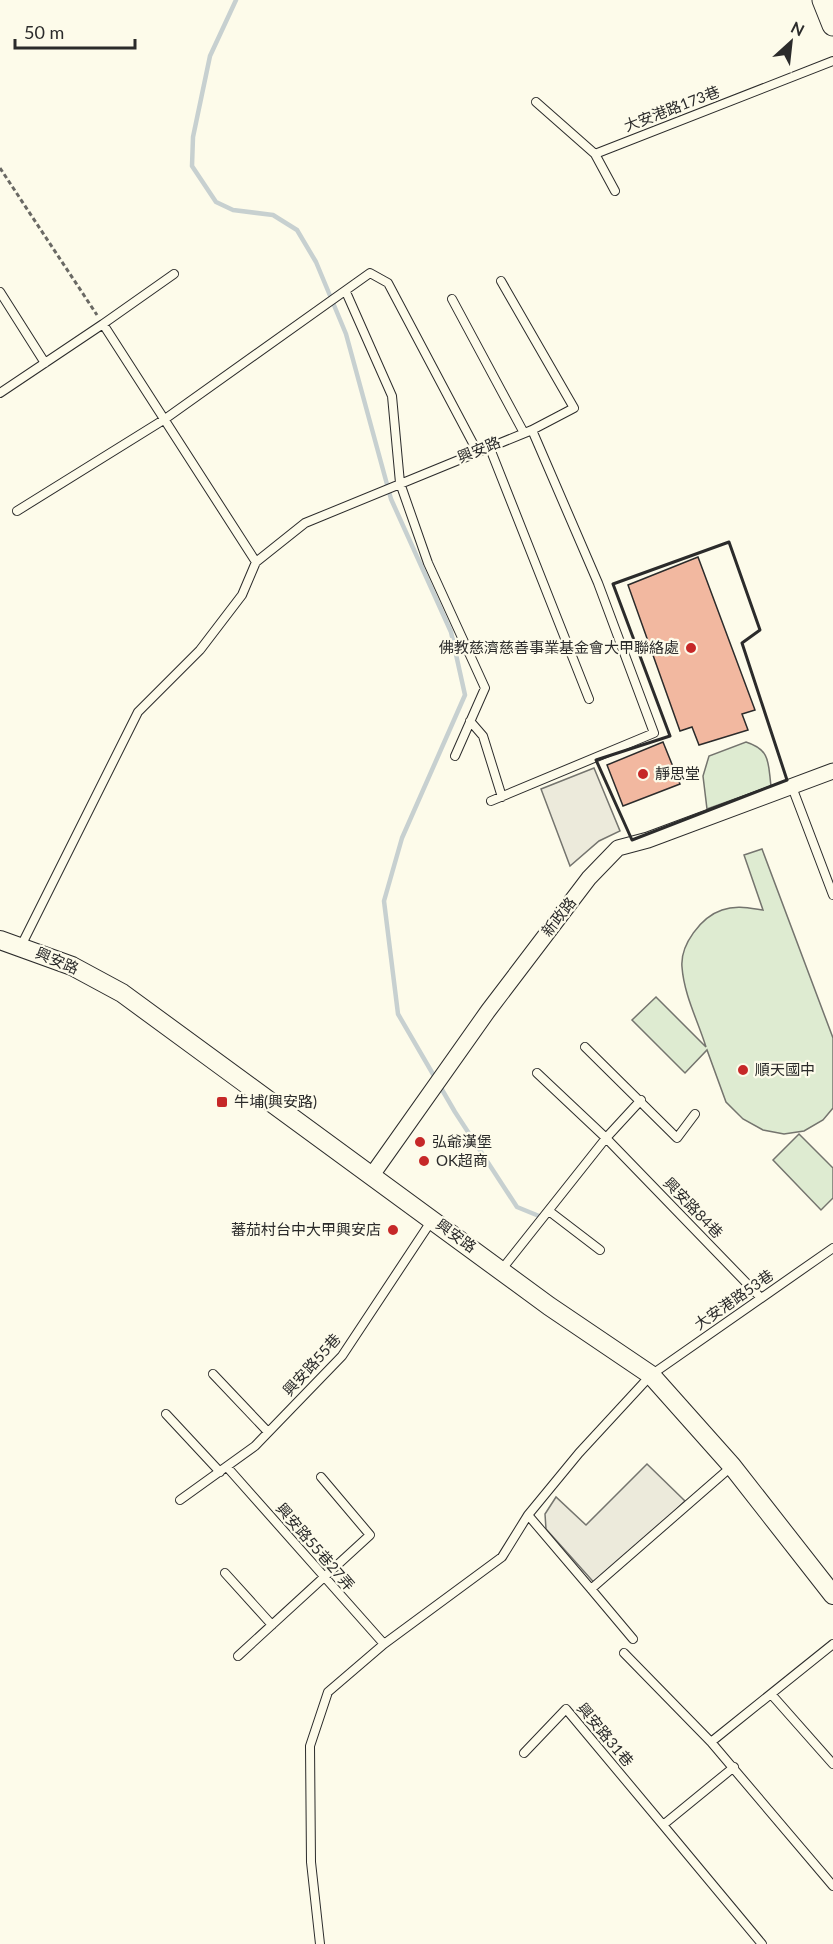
<svg xmlns="http://www.w3.org/2000/svg" width="833" height="1944" font-family="Lato,'Noto Sans TC',sans-serif">
<style>
.green{fill:#deebd1;stroke:#74746e;stroke-width:1.5}
.parking{fill:#eceadb;stroke:#74746e;stroke-width:1.5}
.lines{fill:none;stroke-linecap:round;stroke-linejoin:round}
.stream{stroke:#c7d0d0;stroke-width:4.5}
.building{fill:#f2b8a0;stroke:#2b2b2b;stroke-width:1.5}
.service-casing{stroke:#2b2b2b;stroke-width:10}
.minor-casing{stroke:#2b2b2b;stroke-width:17}
.tertiary-casing{stroke:#2b2b2b;stroke-width:20}
.secondary-casing{stroke:#2b2b2b;stroke-width:23}
.path{stroke:#6a6964;stroke-width:3;stroke-dasharray:4.5 3;stroke-linecap:butt}
.service{stroke:#fdfbea;stroke-width:8}
.minor{stroke:#fdfbea;stroke-width:15}
.tertiary{stroke:#fdfbea;stroke-width:18}
.secondary{stroke:#fdfbea;stroke-width:21}
.wall{stroke:#2b2b2b;stroke-width:3}
.poi-dot{fill:#c62828;stroke:#fdfbea;stroke-width:2}
.labels{text-anchor:middle;stroke-width:4.5;stroke-linejoin:round;paint-order:stroke}
.street-label{font-size:15px;fill:#2b2b2b;stroke:#fdfbea}
.poi-label{font-size:15px;fill:#2b2b2b;stroke:#fdfbea;text-anchor:start}
</style>
<rect width="100%" height="100%" fill="#fdfbea"/>
<!-- green -->
<path class="green" d="M746,742C771,750 768,763 771,786L707,809L703,776L709,756Z
M762,849L833,1038V1108L823,1120L804,1131L784,1134L763,1130L743,1119L726,1102L707,1050L685,1073L632,1020L656,997L706,1047C698,1021 684,995 682,967C680,945 701,917 722,910C736,905 749,908 763,910L744,855Z
M799,1134L833,1168V1198L821,1210L773,1160Z"/>
<!-- parking -->
<path class="parking" d="M594,768L620,831L599,841L570,866L541,789Z
M647,1464L685,1501L598,1587L546,1529L545,1514L556,1497L586,1525Z"/>
<g class="lines">
<!-- stream -->
<path class="stream" d="M236,0L210,56L193,137L192,166L216,202L233,210L273,215L297,230L316,262L346,334L391,499L451,632L465,695L402,838L384,901L398,1014L455,1112L517,1207L539,1216"/>
</g>
<!-- building -->
<path class="building" d="M698,557L755,710L742,714L748,730L699,745L692,727L680,731L628,585Z
M663,742L680,784L623,806L607,765Z"/>
<g class="lines">
<!-- service casing -->
<g class="service-casing">
<path id="service" d="M536,102L595,154L833,61
M595,154L615,191
M0,292L45,363
M346,292L392,396L400,483L428,563L485,688L455,756
M452,299L524,433
M103,324L174,274
M0,393L103,324L256,562
M489,446L589,699
M17,511L165,419L370,273L388,283L477,451
M470,721L483,736L502,797
M792,787L833,895
M491,801L654,733L598,583L532,430
M21,946L138,712L200,650L242,595L256,562L305,523L532,430L574,408L501,281
M585,1047L677,1138L695,1114
M537,1073L606,1138L761,1298
M549,1211L600,1250
M502,1269L606,1138L641,1100
M213,1374L268,1432
M166,1414L220,1472
M227,1467L384,1644
M731,1467L591,1589L528,1515L579,1453L651,1375L833,1248
M180,1500L255,1446L342,1356L432,1220
M225,1573L272,1625
M591,1589L633,1639
M833,1644L711,1742L833,1886
M624,1653L711,1742
M238,1656L370,1535L321,1477
M771,1694L833,1764
M524,1753L566,1709L663,1825
M734,1767L663,1825L762,1944
M320,1944L311,1862L310,1746L328,1692L384,1644L502,1557L528,1515"/>
</g>
<!-- minor casing -->
<g class="minor-casing">
<path id="minor" d="M372,1175L488,1011L589,878L618,848L648,840L833,771"/>
</g>
<!-- tertiary casing -->
<g class="tertiary-casing">
<path id="tertiary" d="M0,940L72,966L122,993L549,1306L651,1375L732,1466L833,1595"/>
</g>
<!-- secondary casing -->
<g class="secondary-casing">
<path id="secondary" d="M823,0L833,25"/>
</g>
<!-- path -->
<path class="path" d="M0,168L97,315"/>
<!-- service -->
<use href="#service" class="service"/>
<!-- minor -->
<use href="#minor" class="minor"/>
<!-- tertiary -->
<use href="#tertiary" class="tertiary"/>
<!-- secondary -->
<use href="#secondary" class="secondary"/>
<!-- wall -->
<path class="wall" d="M729,542L760,630L742,643L787,780L632,840L596,760L670,736L613,584Z"/>
</g>
<!-- markers -->
<g class="poi-dot">
<circle cx="691" cy="648" r="6"/>
<circle cx="643" cy="774" r="6"/>
<circle cx="743" cy="1070" r="6"/>
<rect x="216" y="1096" width="12" height="12" rx="3"/>
<circle cx="420" cy="1142" r="6"/>
<circle cx="424" cy="1161" r="6"/>
<circle cx="393" cy="1230" r="6"/>
</g>
<g class="labels">
<!-- street labels -->
<g class="street-label">
<text transform="translate(672 109) rotate(-21)" y="5">大安港路173巷</text>
<text transform="translate(479 450) rotate(-22)" y="5">興安路</text>
<text transform="translate(559 917) rotate(-52)" y="5">新政路</text>
<text transform="translate(57 961) rotate(23)" y="5">興安路</text>
<text transform="translate(693 1208) rotate(46)" y="5">興安路84巷</text>
<text transform="translate(456 1236) rotate(36)" y="5">興安路</text>
<text transform="translate(734 1300) rotate(-35)" y="5">大安港路53巷</text>
<text transform="translate(312 1365) rotate(-48)" y="5">興安路55巷</text>
<text transform="translate(315 1547) rotate(49)" y="5">興安路55巷27弄</text>
<text transform="translate(605 1735) rotate(50)" y="5">興安路31巷</text>
</g>
<!-- poi labels -->
<g class="poi-label">
<text x="679" y="653" text-anchor="end">佛教慈濟慈善事業基金會大甲聯絡處</text>
<text x="655" y="779">靜思堂</text>
<text x="755" y="1075">順天國中</text>
<text x="234" y="1107">牛埔(興安路)</text>
<text x="432" y="1147">弘爺漢堡</text>
<text x="436" y="1166">OK超商</text>
<text x="381" y="1235" text-anchor="end">蕃茄村台中大甲興安店</text>
</g>
</g>
<!-- north arrow -->
<g transform="translate(791 42) rotate(27)" stroke="#fdfbea" stroke-width="4.5" paint-order="stroke">
<path d="M0-4.5L10 22L0 15L-10 22Z" fill="#2b2b2b"/>
<text y="-9" font-size="16" font-weight="bold" text-anchor="middle" fill="#2b2b2b">N</text>
</g>
<!-- scale -->
<path d="M15 39v9h120v-9" fill="none" stroke="#2b2b2b" stroke-width="3"/>
<text x="24" y="39" font-size="18" fill="#2b2b2b" stroke="#fdfbea" stroke-width="4.5" paint-order="stroke">50 m</text>
</svg>
